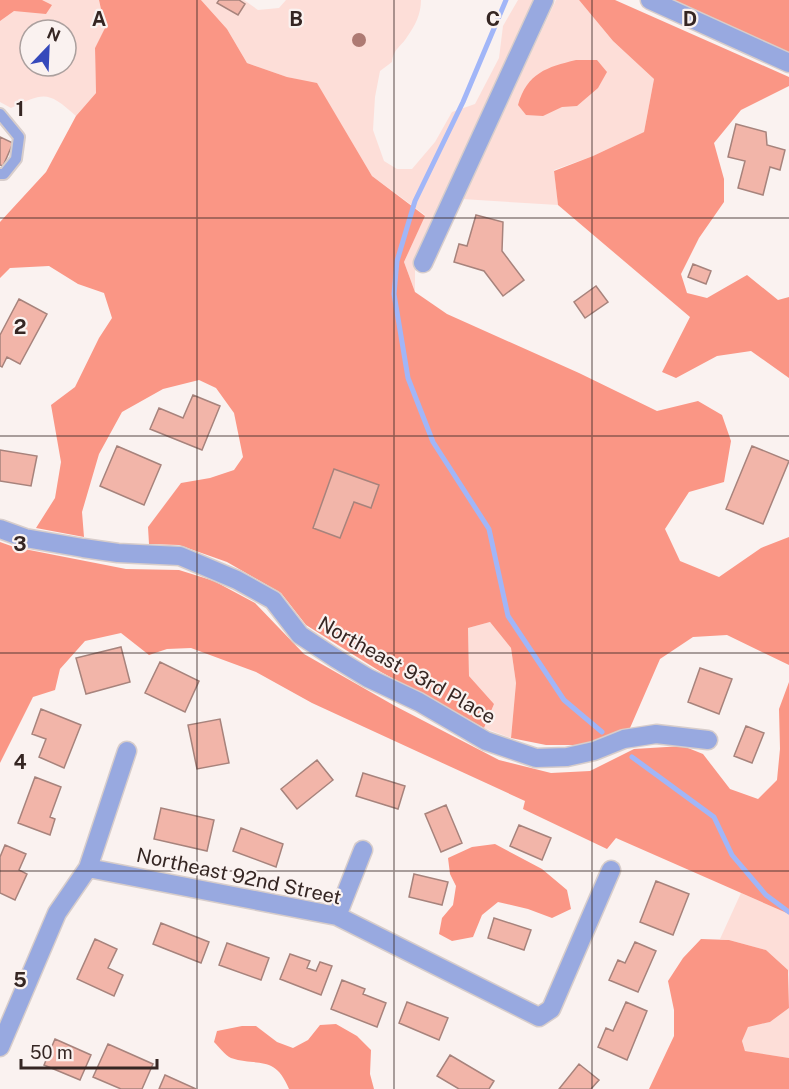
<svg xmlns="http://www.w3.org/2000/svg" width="789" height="1089" font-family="'Public Sans',sans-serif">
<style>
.green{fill:#fdded8;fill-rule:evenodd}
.forest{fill:#fa9685}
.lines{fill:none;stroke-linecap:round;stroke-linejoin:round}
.stream{stroke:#a1b6f8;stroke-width:5}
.building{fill:#f2b5a9;stroke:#a7837c;stroke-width:1.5}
.lane-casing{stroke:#d7cdcb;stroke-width:14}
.street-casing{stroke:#d7cdcb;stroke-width:21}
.lane{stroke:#98a9e0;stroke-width:10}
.street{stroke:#98a9e0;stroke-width:18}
.tree{fill:#ae7a73}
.grid{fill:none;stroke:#352623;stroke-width:1.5;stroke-opacity:0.55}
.labels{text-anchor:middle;stroke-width:4.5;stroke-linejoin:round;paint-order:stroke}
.street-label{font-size:20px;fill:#352623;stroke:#faf2f0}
.grid-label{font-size:20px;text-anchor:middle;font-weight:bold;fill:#352623;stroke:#faf2f0;stroke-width:4.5;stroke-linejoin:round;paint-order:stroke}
</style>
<rect width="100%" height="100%" fill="#faf2f0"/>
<!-- green -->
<path class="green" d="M0,0H99L105,29L95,48L96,93L76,116C48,91 45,92 11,108L0,102ZM30,30H66V66H30Z
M201,0H244L258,10L279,8L286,0H421C421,14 415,26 407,37C400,48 394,48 392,62L380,71L375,97L373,130L384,161L397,169H412L435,142L452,112L475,104L499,58L503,26L518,0H537L415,261V292L404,262L425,215L372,176L317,84L287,77L247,63L227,29Z
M556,0H579L613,41L654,79L644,132L593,156L554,170L558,205L462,199Z
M490,622L511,648L516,683L511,738L484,728L494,704L469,676L468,628Z
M741,893L789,914V974L788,970L766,950L729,940L720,939Z
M789,1008V1058L745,1051L742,1041L748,1026L770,1022Z"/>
<!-- forest -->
<path class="forest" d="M0,0H42L52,5L46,14L14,11L0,21Z
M99,0H201L227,29L247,63L287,77L317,83L372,176L425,216L404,262L415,292L447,314L579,373L657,411L698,401L722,415L731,441L724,482L689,492L665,529L680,561L719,577L761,548L789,537V665L727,635L693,637L660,659L630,728L582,745H546L511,738L516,683L511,648L490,622L468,628L469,676L494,704L484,728L381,672L306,625L281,593L227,562L179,545L149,544L148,527L181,483L210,478L234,470L243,457L234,413L216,388L199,380L163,389L122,412L99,454L82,512L84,537L36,528L55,498L61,462L51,405L75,387L99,338L112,318L104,293L78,284L49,266L10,268L0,278V222L46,172L76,116L96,93L95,48L105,28Z
M579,0H615L789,77V86L741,110L714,143L724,179V202L699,238L681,274L687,293L707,298L747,275L778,300L789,297V378L751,351L717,356L676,378L662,372L690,317L558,205L554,171L593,156L644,132L654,79L613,41Z
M667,0H789V58Z
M576,60H597L607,72L598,88L577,106L562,107L543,116L526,115L518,105C527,73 547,67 576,60Z
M0,542L14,547L126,569L179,570L214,581L255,603L304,654L395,706L499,760L551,773L590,771L634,749L683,746L703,754L730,789L758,799L777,780L780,749L779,709L789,682V914L616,838L607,849L523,809L525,801L312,703L256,672L191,648L167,649L149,655L121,633L85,641L60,669L55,690L33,697L0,763Z
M495,844L542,869L567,890L571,909L552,918L528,909L498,902L482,915L473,937L452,941L439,934L442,918L453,905L456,886L450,874L448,858L472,847Z
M701,939L729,940L766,950L788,970L789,1008L770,1022L748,1027L742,1041L745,1051L789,1058V1089H649L674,1036V1010L668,981L683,958Z
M336,1024L357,1036L371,1050L370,1074L374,1089H289C275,1054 258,1067 231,1058C225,1055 219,1047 214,1042L217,1031L242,1026H256L277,1042L293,1048L308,1040L320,1025Z"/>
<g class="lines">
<!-- stream -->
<path class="stream" d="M506,0L463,102L415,201L397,261L394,294L408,378L433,442L489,529L508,616L564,700L602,732
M632,757L714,817L732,855L766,895L789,912"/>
</g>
<!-- building -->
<path class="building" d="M219,0H239L245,4L238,15L217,3Z
M736,124L766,132L767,145L785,150L780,170L770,167L763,195L738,188L745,161L728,157Z
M0,137L13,143L3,166L0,165Z
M476,215L503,222L502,251L524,280L503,296L484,271L454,262L459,244L467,246Z
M693,264L711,271L706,284L688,277Z
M596,286L608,302L585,318L574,302Z
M19,299L47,314L20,364L7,357L2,367L0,366V335Z
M193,395L220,406L202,450L150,429L159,408L183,418Z
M117,446L161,465L144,505L100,486Z
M752,446L789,461L763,524L726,509Z
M0,450L37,456L31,486L0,481Z
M334,469L379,485L371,508L354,502L340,538L313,528Z
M121,647L130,682L86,694L76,658Z
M160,662L199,681L185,712L145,693Z
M700,668L732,679L719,714L688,702Z
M41,709L81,725L64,768L39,757L46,739L32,734Z
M220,719L229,763L197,769L188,725Z
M746,726L764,733L752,763L734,756Z
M317,760L333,780L297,809L281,789Z
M363,773L405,786L398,809L356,796Z
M35,777L61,787L50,817L55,819L50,835L18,823Z
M446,805L462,843L441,852L425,814Z
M161,808L214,820L207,851L154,839Z
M519,825L551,838L542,860L510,846Z
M241,828L283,844L276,867L233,851Z
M5,845L26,854L19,870L27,874L15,900L0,893V857Z
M414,874L448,882L442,905L409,897Z
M656,881L689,894L673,935L640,922Z
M494,918L531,930L524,950L488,938Z
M161,923L209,942L201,963L153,944Z
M95,939L117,949L108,968L123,975L114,996L77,979Z
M635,942L656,951L638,992L609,980L618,960L625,963Z
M227,943L269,958L261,980L219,965Z
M290,954L310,961L307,968L316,971L320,962L332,966L321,995L280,979Z
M342,980L365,989L363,994L386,1003L377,1027L331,1009Z
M407,1002L448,1018L439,1040L399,1023Z
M626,1002L647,1011L627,1060L598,1047L606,1028L613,1031Z
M55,1039L91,1055L80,1080L44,1065Z
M108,1044L153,1064L142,1089H121L93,1077Z
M450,1055L494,1081L489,1089H459L437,1076Z
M579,1064L599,1080L591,1089H559Z
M165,1075L196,1089H159Z"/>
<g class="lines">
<!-- lane casing -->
<g class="lane-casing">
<path id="lane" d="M0,114L19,137L16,159L4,174H0"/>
</g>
<!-- street casing -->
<g class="street-casing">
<path id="street" d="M650,0L789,63
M423,263L544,0
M0,529L25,538L83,548L118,553L180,556L237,580L273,600L300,635L335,658L368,678L419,702L486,741L536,758L567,757L594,751L624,739L656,734L708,740
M88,868L337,916L539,1017L551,1009L611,870
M337,916L363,850
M0,1047L57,913L88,868L127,751"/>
</g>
<!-- lane -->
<use href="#lane" class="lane"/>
<!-- street -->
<use href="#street" class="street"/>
</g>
<!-- trees -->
<circle class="tree" cx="359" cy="40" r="7"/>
<!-- grid -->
<path class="grid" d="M197,0V1089M394,0V1089M592,0V1089M0,218H789M0,436H789M0,653H789M0,871H789"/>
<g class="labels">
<!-- street labels -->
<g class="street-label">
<text transform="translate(407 670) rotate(29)" y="7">Northeast 93rd Place</text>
<text transform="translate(239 876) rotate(12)" y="7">Northeast 92nd Street</text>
</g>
</g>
<g class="grid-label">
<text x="99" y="26">A</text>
<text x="296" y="26">B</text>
<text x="493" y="26">C</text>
<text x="690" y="26">D</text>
<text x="20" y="116">1</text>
<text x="20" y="334">2</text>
<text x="20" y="551">3</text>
<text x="20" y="769">4</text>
<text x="20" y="987">5</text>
</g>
<!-- north arrow -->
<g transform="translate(48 48) rotate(23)"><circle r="28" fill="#faf2f0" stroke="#aba09e" stroke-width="1.5"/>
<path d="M0-4.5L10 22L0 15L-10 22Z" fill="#3649bb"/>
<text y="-9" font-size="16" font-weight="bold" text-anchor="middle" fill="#352623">N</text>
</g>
<!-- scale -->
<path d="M21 1059v9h136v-9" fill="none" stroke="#352623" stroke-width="3"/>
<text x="30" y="1059" font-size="18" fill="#352623" stroke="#faf2f0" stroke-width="4.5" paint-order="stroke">50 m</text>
</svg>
